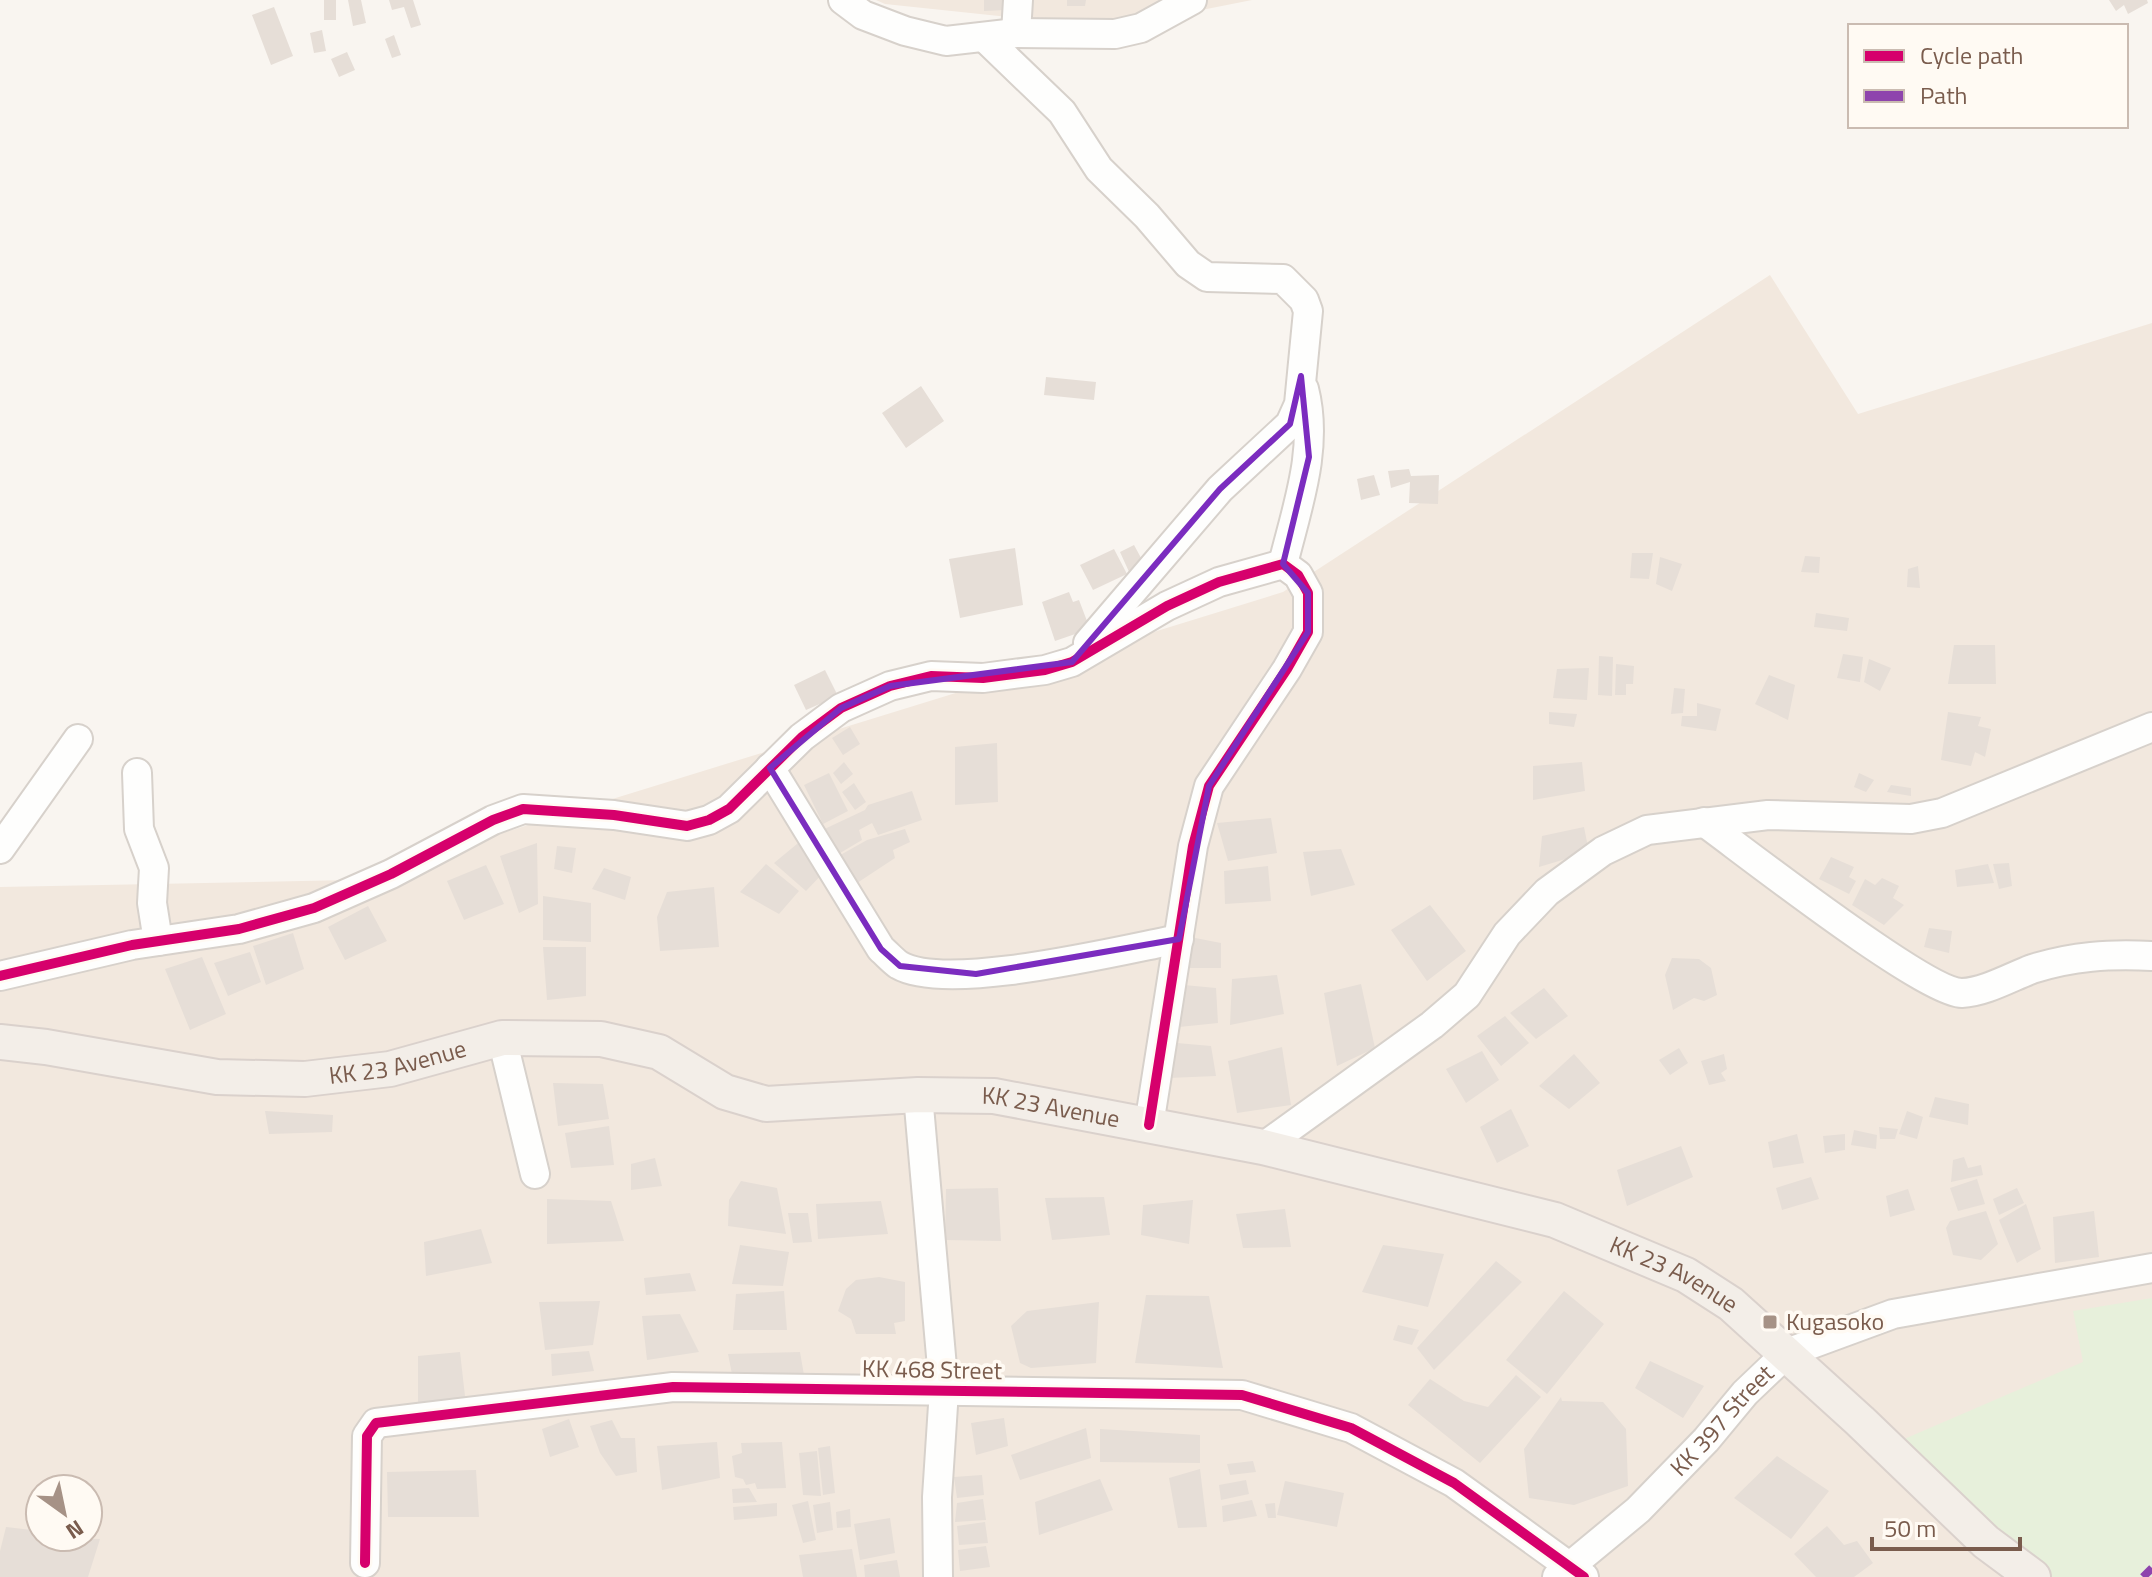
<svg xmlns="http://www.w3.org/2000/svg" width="2152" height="1577" font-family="'Titillium Web',sans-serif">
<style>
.residential{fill:#f2e8de;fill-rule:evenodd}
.green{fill:#e7f0db}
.building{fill:#e6ded7}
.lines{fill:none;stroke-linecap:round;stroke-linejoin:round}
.minor-casing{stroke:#d7d1cb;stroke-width:32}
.major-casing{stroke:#dad1cc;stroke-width:38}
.minor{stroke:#fefefd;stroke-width:28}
.major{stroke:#f3eee8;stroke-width:34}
.quiet{stroke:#8e44ad;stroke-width:8;stroke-dasharray:16 8;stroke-linecap:butt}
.cycleway-casing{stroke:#fffaf3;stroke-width:15}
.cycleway{stroke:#d6006c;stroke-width:10}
.marked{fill:none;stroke:#7b2cbf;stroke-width:6;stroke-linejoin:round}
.poi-dot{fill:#a69286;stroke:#fffaf3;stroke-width:3}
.labels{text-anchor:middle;stroke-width:7;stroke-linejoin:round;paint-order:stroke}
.street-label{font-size:24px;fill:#7a5c4d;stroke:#fffaf3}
.poi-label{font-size:24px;fill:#7a5c4d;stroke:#fffaf3;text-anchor:start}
</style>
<rect width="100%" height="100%" fill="#f9f5f0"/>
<!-- residential -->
<path class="residential" d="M876,0H1252L1111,28L885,4Z
M1770,275L1858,414L2152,323V1577H0V887L350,880L1283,592ZM40,1489H88V1537H40Z"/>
<!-- green -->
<path class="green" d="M2152,1298V1577H2046L1895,1443L2083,1362L2073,1311Z"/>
<!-- building -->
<path class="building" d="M324,0H336V20H324Z
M348,0H361L366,23L353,26Z
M389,0H413L421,25L411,28L404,7L392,10Z
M984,0H1006V10L984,11Z
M1067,0H1086L1085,6H1067Z
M2109,0H2147L2148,3L2128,14L2124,5L2116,11Z
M274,7L293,56L271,65L252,15Z
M322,30L326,51L314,53L310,33Z
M394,35L401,55L392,58L385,39Z
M347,52L355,70L339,77L331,59Z
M1046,377L1096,382L1094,400L1044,395Z
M921,386L944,421L906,448L882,413Z
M1409,469L1411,476L1439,475L1438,504L1409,503L1410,482L1391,488L1388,471Z
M1374,475L1380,495L1361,500L1357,479Z
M1134,545L1146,567L1130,574L1120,552Z
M1015,548L1023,605L960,618L949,559Z
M1114,549L1127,574L1093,590L1080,565Z
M1632,553H1653L1649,579L1630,578Z
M1805,556L1820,557L1819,573L1801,572Z
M1660,557L1682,564L1672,591L1656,584Z
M1918,566L1920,588L1907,587L1908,569Z
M1069,592L1073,602L1079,600L1087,621L1081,632L1055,641L1042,602Z
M1816,613L1849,618L1847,631L1814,627Z
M1954,645H1995L1996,684H1948Z
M1843,654L1863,657L1860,682L1837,678Z
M1599,656L1613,657L1612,696L1598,695Z
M1869,659L1891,668L1880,691L1864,682Z
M1616,664L1634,666L1633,684H1626V695H1615Z
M1589,668L1587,700L1553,698L1557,669Z
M825,670L838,696L806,710L794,685Z
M1769,675L1795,685L1788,720L1755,704Z
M1674,688L1685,689L1683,713L1671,714Z
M1697,703L1721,709L1716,731L1681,726L1682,716H1697Z
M1549,712L1577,714L1574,727L1549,724Z
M1948,712L1981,717L1978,726L1991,729L1985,757L1975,752L1971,766L1941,760Z
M850,727L860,744L843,755L832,738Z
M997,743L998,802L955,805V747Z
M844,762L853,774L841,784L833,773Z
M1582,762L1585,791L1533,800V766Z
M829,773L848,811L823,824L804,785Z
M1859,773L1874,780L1866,792L1854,787Z
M854,783L866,802L855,810L842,792Z
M1891,785L1911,788V796L1887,792Z
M912,791L922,820L878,835L872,823L859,830L862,840L830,859L816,833L865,810L868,805Z
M1271,818L1277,853L1228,861L1217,823Z
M1584,827L1589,852L1539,867L1542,836Z
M905,829L910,842L893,850L895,858L851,887L835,858L867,840Z
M803,839L827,869L806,891L774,863Z
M537,843L538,904L519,913L500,856Z
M557,846L576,848L572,873L554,869Z
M1341,849L1355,885L1311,896L1303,852Z
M1831,857L1854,867L1849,877L1856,881L1849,894L1819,879Z
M2009,863L2012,886L1999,889L1993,864Z
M766,864L799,891L779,914L740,892Z
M1988,864L1994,883L1957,887L1955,870Z
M486,865L504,904L464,920L447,881Z
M1268,866L1271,901L1225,904L1224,871Z
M604,868L631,877L625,900L592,889Z
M1882,878L1899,886L1893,898L1904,905L1884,925L1852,905L1865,879L1875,885Z
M714,887L719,947L660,951L657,917L667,892Z
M543,896L591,903V942L543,940Z
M1430,905L1466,951L1427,981L1391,930Z
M368,906L387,941L345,960L328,927Z
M1929,928L1952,931L1949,953L1924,947Z
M293,933L304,969L266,985L253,946Z
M1190,937L1221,943V968H1184Z
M543,947H586V996L547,1000Z
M250,952L261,982L228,996L214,963Z
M202,957L226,1014L190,1030L165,969Z
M1672,958L1699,959L1711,968L1717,995L1704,1001L1694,998L1673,1010L1665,975Z
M1277,975L1284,1014L1230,1025L1232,979Z
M1361,984L1375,1048L1337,1066L1324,993Z
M1184,985L1216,988L1218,1023L1179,1027Z
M1544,988L1568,1016L1536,1039L1510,1013Z
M1505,1016L1529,1043L1501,1066L1477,1036Z
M1177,1043L1211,1046L1216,1076L1168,1078Z
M1282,1047L1291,1105L1237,1113L1228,1061Z
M1679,1048L1688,1063L1670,1075L1659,1060Z
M1482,1051L1499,1080L1466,1103L1446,1069Z
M1574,1054L1600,1083L1569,1109L1539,1086Z
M1724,1054L1727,1069L1721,1073L1726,1081L1709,1085L1701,1061Z
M553,1083L603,1084L609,1119L558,1126Z
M1935,1097L1969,1104L1968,1125L1929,1117Z
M1511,1109L1529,1146L1497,1163L1480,1127Z
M265,1111L333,1115L332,1132L269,1134Z
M1907,1111L1923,1117L1917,1139L1899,1134Z
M609,1126L614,1165L571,1168L565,1133Z
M1879,1127L1898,1129L1895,1139H1880Z
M1854,1130L1877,1135L1876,1149L1851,1145Z
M1797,1134L1804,1163L1773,1168L1768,1142Z
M1845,1134V1150L1825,1153L1823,1136Z
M1681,1146L1693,1177L1627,1206L1617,1170Z
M1964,1157L1968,1168L1981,1165L1983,1175L1951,1182L1953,1160Z
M655,1158L662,1186L631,1190V1164Z
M1811,1177L1819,1199L1782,1210L1776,1188Z
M1977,1179L1985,1204L1958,1211L1950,1188Z
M741,1181L777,1188L786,1234L728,1226L729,1200Z
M998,1188L1001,1241L945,1240L946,1189Z
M2017,1188L2024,1203L1999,1215L1993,1199Z
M1908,1189L1915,1210L1890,1217L1886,1196Z
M1104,1197L1110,1235L1052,1240L1045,1198Z
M547,1199L611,1201L624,1241L547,1244Z
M1193,1200L1189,1244L1141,1235L1143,1205Z
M881,1201L888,1234L818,1239L816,1204Z
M2026,1204L2041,1249L2017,1263L1999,1220Z
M1285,1209L1291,1247L1243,1248L1236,1214Z
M1986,1211L1998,1244L1981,1260L1953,1255L1946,1228L1950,1221Z
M2094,1211L2099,1257L2055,1263L2053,1217Z
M788,1213H808L812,1242L793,1243Z
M481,1229L492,1263L426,1276L424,1242Z
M740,1245L789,1252L783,1286L732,1284Z
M1383,1245L1444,1254L1428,1307L1362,1292Z
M1496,1261L1522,1282L1434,1370L1417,1348Z
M690,1273L696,1291L646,1295L644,1278Z
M879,1277L905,1282V1321L894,1323L896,1334H856L851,1319L838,1311L846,1289L856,1280Z
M784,1291L787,1330H733L736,1294Z
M1564,1291L1604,1324L1547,1394L1506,1360Z
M1146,1295L1209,1296L1223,1368L1135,1363Z
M600,1301L593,1345L545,1350L539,1302Z
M1099,1302L1096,1363L1031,1368L1020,1363L1011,1326L1027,1311Z
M680,1314L699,1352L647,1360L642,1316Z
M1398,1325L1419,1330L1412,1345L1393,1340Z
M589,1351L594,1371L552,1376L551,1354Z
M460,1352L466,1405L418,1408V1356Z
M800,1352L804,1375L732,1374L728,1354Z
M1650,1361L1704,1386L1683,1418L1635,1388Z
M1516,1375L1541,1397L1480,1463L1408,1405L1430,1379L1464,1401L1488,1407Z
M1561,1397L1562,1401L1603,1402L1626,1429L1628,1486L1574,1505L1529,1498L1524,1449Z
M1004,1418L1008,1446L976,1455L971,1423Z
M569,1419L579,1447L550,1457L542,1429Z
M612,1420L621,1438H635L637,1472L616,1476L600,1453L590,1426Z
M1086,1428L1091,1458L1020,1480L1011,1455Z
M1100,1429L1200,1435V1463L1100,1462Z
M717,1442L720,1478L662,1490L657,1446Z
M782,1442L786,1488L757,1489L755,1483L746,1485L743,1479L735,1477L732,1456L742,1453L741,1443Z
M830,1446L835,1493L823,1495L818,1448Z
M817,1451L821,1496L803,1495L799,1453Z
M1777,1456L1829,1491L1791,1539L1734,1498Z
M1253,1461L1256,1472L1230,1475L1227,1464Z
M1200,1469L1207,1527L1178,1528L1169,1478Z
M476,1470L479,1517H388L387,1472Z
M982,1475L984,1495L957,1498L954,1477Z
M1100,1479L1113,1510L1039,1535L1035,1502Z
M1246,1480L1249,1494L1221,1500L1219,1485Z
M1285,1481L1344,1493L1337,1527L1277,1515Z
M749,1488L757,1502L733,1503L732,1489Z
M983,1499L986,1520L955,1522L957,1503Z
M1252,1500L1257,1516L1223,1522L1222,1506Z
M808,1501L816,1540L803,1543L792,1505Z
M830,1502L833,1530L817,1533L813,1505Z
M777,1503V1516L734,1520L733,1507Z
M1275,1503L1276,1518H1268L1265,1504Z
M850,1509L851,1527L837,1528L836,1512Z
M890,1518L895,1553L860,1560L854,1524Z
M985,1522L988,1543L959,1545L957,1526Z
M1827,1526L1844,1545L1857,1541L1873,1563L1854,1577H1816L1794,1554Z
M6,1527L40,1531V1537L100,1539L88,1577H0V1551Z
M986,1546L990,1567L960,1571L958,1550Z
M852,1549L857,1577H803L799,1555Z
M897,1560L900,1577H865L864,1565Z"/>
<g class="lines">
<!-- minor casing -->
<g class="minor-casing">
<g id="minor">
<path d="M843,0L863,15L905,31L946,41L1016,33L1115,34L1141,28L1192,0"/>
<path d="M1016,33L1018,0"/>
<path d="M985,38L1062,112L1099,169L1147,216L1188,264L1207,277L1283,279L1304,300L1308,311L1299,404L1290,424L1220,489L1088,643"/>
<path d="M1283,564C1297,507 1319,448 1304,389"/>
<path d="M770,768L881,949C887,954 893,961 899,965C947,993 1121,950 1179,939"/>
<path d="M137,773L139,829L154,868L152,903L158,941"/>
<path d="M1704,822C1744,851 1925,993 1962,993C1985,992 2011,977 2032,969C2073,956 2109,954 2152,956"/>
<path d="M0,849L78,739"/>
<path d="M0,976L132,945L239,929L314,908L391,874L493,820L523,809L614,815L687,826L709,820L729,809L802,737L841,708L890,686L931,676L983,678L1045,670L1072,662L1167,606L1219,582L1283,564L1298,575L1308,593V632L1287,669L1209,786L1193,846L1149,1125"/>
<path d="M502,1038L535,1174"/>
<path d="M918,1095L944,1390L937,1497L938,1577"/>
<path d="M1263,1147L1432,1025L1467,995L1507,934L1547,892L1603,851L1647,830L1768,815L1911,819L1942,813L2152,727"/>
<path d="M365,1563L367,1436L376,1423L673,1387L1242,1395L1351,1428L1454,1483L1584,1577"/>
<path id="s1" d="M1557,1577L1638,1510L1706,1440L1745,1393L1787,1353L1893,1314L2152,1268"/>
</g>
</g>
<!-- major casing -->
<g class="major-casing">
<g id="major">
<path id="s2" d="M0,1042L46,1047L217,1077L305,1079L390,1069L502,1038L601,1039L659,1052L725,1092L766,1104L918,1095L994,1096L1263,1147L1555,1220L1686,1275L1731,1304L1860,1421L1986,1542L2033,1577"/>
</g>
</g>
<!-- minor -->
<use href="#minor" class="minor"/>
<!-- major -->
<use href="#major" class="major"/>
<!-- quiet -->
<path class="quiet" d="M2143,1577L2152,1568"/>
<!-- cycleway casing -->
<g class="cycleway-casing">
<path id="cycleway" d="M0,976L132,945L239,929L314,908L391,874L493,820L523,809L614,815L687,826L709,820L729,809L802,737L841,708L890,686L931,676L983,678L1045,670L1072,662L1167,606L1219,582L1283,564L1298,575L1308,593V632L1287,669L1209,786L1193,846L1149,1125
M365,1563L367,1436L376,1423L673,1387L1242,1395L1351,1428L1454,1483L1584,1577"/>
</g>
<!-- cycleway -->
<use href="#cycleway" class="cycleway"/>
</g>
<!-- marked area -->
<path class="marked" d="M1301,376L1309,457L1283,564L1308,593V632L1209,786L1179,939L976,974L900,966L881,949L770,768L841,708L890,686L1072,662L1220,489L1290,424Z"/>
<!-- markers -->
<rect class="poi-dot" x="1762" y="1314" width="16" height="16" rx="4"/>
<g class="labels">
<!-- street labels -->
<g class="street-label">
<text dy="8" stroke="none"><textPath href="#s2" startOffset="402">KK 23 Avenue</textPath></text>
<text dy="8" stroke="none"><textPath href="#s2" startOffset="1074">KK 23 Avenue</textPath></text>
<text dy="8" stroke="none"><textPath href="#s2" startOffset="1722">KK 23 Avenue</textPath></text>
<text transform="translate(932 1370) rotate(1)" y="8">KK 468 Street</text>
<text dy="8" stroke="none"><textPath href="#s1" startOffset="228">KK 397 Street</textPath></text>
</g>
<!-- poi labels -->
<g class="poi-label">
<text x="1786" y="1330">Kugasoko</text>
</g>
</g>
<!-- legend -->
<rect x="1848" y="24" width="280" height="104" fill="#fffaf3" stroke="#cabbb1" stroke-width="2"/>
<rect x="1864" y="50" width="40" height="12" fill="#d6006c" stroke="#cabbb1" stroke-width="2"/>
<text x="1920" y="64" font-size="24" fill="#7a5c4d">Cycle path</text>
<rect x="1864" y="90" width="40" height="12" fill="#8e44ad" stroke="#cabbb1" stroke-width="2"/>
<text x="1920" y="104" font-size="24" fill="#7a5c4d">Path</text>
<!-- north arrow -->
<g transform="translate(64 1513) rotate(147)"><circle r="38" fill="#fffaf3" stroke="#cabbb1" stroke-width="2"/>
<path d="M0-6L14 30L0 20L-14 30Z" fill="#a69286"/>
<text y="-12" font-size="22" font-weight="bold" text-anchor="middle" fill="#7a5c4d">N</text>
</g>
<!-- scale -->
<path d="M1872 1537v12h148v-12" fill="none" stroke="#7a5c4d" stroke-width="4"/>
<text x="1884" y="1537" font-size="24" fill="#7a5c4d" stroke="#fffaf3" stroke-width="6" paint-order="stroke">50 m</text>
</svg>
